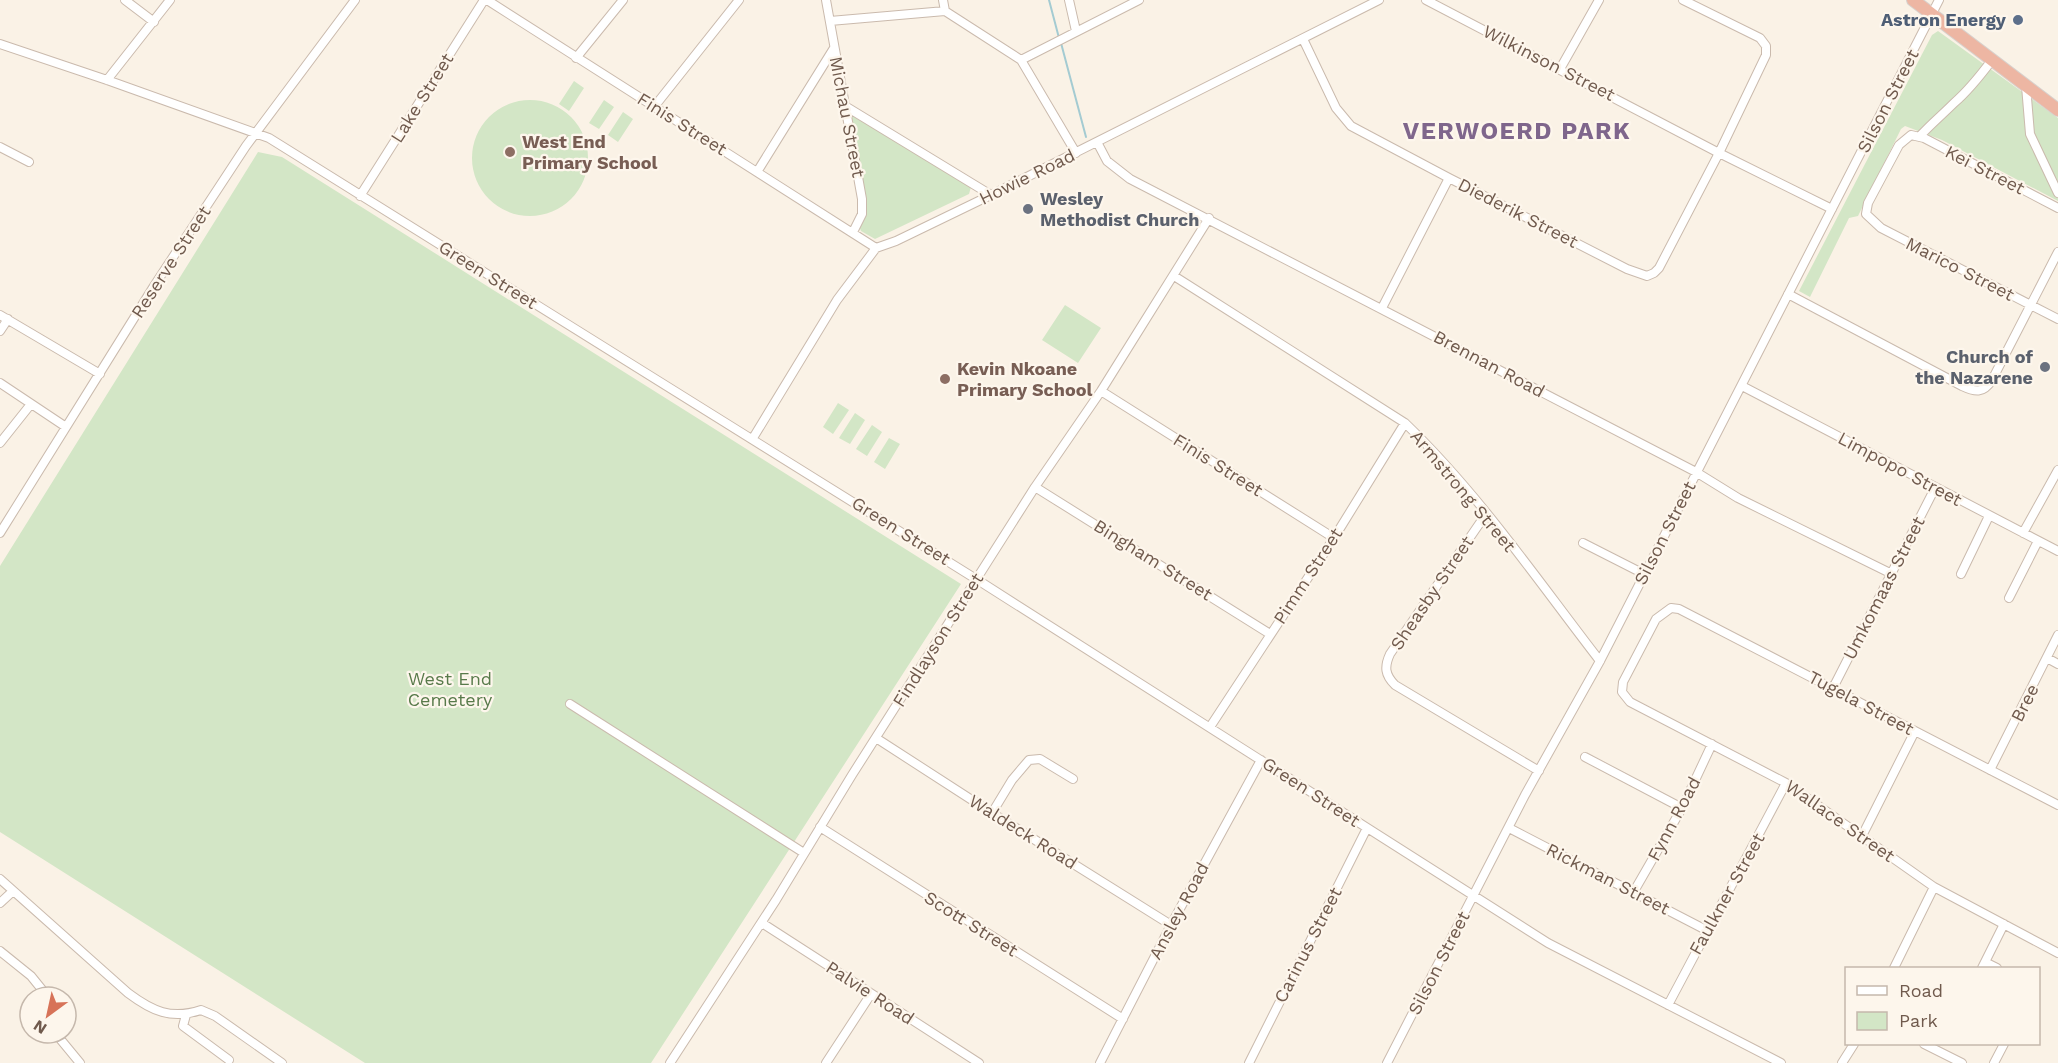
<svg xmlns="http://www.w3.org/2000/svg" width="2058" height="1063" font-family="'Work Sans',sans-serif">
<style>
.green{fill:#d3e6c6}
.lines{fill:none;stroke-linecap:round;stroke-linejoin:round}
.stream{stroke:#a4cbd2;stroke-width:2}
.minor-casing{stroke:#cabaad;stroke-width:10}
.highway-casing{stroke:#d7d1cd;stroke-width:14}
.minor{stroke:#fff;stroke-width:8}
.highway{stroke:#edb6a3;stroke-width:12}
.service-dot{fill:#5c6f8a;stroke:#fdf6ec;stroke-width:2}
.education-dot{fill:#8d6e63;stroke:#fdf6ec;stroke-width:2}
.worship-dot{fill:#6b7280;stroke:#fdf6ec;stroke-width:2}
.labels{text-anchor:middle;stroke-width:4.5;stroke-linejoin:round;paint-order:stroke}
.service-label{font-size:18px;font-weight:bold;fill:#4e5e75;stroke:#fdf6ec;text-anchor:end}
.street-label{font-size:18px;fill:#705a4d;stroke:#fdf6ec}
.education-label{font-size:18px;font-weight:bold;fill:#785e54;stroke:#fdf6ec;text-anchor:start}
.worship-label{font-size:18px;font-weight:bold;fill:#5b616d;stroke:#fdf6ec;text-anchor:start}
.park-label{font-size:18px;fill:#587a4a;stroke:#fdf6ec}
.district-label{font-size:24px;font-weight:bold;letter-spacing:1.5px;fill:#7f668c;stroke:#fdf6ec}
</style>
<rect width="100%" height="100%" fill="#faf2e6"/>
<!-- green -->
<path class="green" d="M1938,31L2058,118V201L1942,140L1905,126L1901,129L1858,216L1849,218L1810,297L1799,291L1932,35Z
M574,81L584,88L569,111L559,104Z
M604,100L614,107L599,129L589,123Z
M472 158a58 58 0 1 1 116 0a58 58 0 1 1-116 0Z
M623,112L633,119L618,142L608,135Z
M850,114L971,187L969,194L875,239L861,231L859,226L863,217Z
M258,152L282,157L961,584L651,1063H365L0,832V566Z
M1065,305L1101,328L1078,363L1042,340Z
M838,403L849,410L833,434L823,427Z
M855,413L865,420L850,444L839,438Z
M872,425L882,432L867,456L856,449Z
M889,438L900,444L885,469L874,462Z"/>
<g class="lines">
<!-- stream -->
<path class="stream" d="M1049,0L1059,38
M1061,43L1086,137"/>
<!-- minor casing -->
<g class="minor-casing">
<path id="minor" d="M125,0L154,22
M487,0L876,248
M826,0L862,199V214L853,232
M943,0L945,11
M1069,0L1076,31
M1426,0L1719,153L1832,209
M830,21L945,11L1021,60L1076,153
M1303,39L1336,108L1351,126L1449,178L1627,269L1647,276L1654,273L1659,268L1719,153L1766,55V46L1760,38L1683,0
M0,44L107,80L269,138L984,584L1548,943L1781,1063
M576,58L623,0
M1021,60L1139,0
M1560,69L1599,0
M107,80L170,0
M2026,86L2030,134L2058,193
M845,106L991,195
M654,107L739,0
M1920,136C1931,124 1942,115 1954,103C1968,91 1980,76 1992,60
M1097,142L1107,161L1130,179L1696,472L1738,498L1892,574
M0,147L29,162
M757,172L834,48
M360,196L484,0
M2058,208L1924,138L1911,135L1899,145L1868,203L1866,214L1881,228L2058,319
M1174,276L1405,423C1479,494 1538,581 1600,661
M1788,294L1962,386C1975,392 1983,394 1992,380L2058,252
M1382,308L1449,178
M0,315L100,374
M0,331L8,319
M0,383L66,427
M1742,386L2058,551
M1101,391L1334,538
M753,438L837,300L876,248L896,241L991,195L1379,0
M0,443L31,404
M1035,487L1270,634
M1486,514L1390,654C1384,667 1385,675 1395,685L1539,771
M0,533L154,286L246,146L355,0
M2023,533L2058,470
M1583,543L1644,574
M1961,574L1989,516
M2009,598L2038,541
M2047,658L2058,664
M1833,688L1935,488
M570,704L804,853
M1210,727L1334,538L1405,423
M876,738L992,813L1171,925
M1585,757L1682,808
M1990,770L2058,635
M2058,805L1679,609L1671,608L1656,619L1623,682L1622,692L1630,702L1786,783L1934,887L2058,953
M992,813L1012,780L1029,760L1040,759L1073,779
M820,827L1123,1019
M1509,828L1706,930
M1862,836L1915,731
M0,879L128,993C152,1011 171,1020 201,1010L215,1016L282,1063
M1633,893L1682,808L1712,744
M0,903L13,891
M762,923L979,1063
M0,951L31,976L48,997
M1985,962L1997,968
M1894,968L1934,887
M1982,968L2004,924
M1668,1005L1786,783
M186,1015L183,1026L229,1060
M59,1033L61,1040L80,1063
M1924,1044L1962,1063
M670,1063L776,900L852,775L1035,487L1101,391L1209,218
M826,1063L871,994
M1100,1063L1171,925L1261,760
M1249,1063L1367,828
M1387,1063L1525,795L1600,661L1939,0
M1842,1063L1854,1044
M1994,1063L2004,1044"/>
</g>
<!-- highway casing -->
<g class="highway-casing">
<path id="highway" d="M1913,0L2058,110"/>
</g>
<!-- minor -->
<use href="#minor" class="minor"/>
<!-- highway -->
<use href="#highway" class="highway"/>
</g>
<!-- markers -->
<circle class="service-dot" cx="2018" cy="20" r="6"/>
<g class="education-dot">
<circle cx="510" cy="152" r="6"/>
<circle cx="945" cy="379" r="6"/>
</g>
<g class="worship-dot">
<circle cx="1028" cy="209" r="6"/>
<circle cx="2045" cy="367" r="6"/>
</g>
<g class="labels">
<!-- service labels -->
<g class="service-label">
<text x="2006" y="26">Astron Energy</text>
</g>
<!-- street labels -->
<g class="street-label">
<text transform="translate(1549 63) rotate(27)" y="6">Wilkinson Street</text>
<text transform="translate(422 98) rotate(-58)" y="6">Lake Street</text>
<text transform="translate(1888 101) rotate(-63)" y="6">Silson Street</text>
<text transform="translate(847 117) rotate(79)" y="6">Michau Street</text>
<text transform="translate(682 124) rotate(32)" y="6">Finis Street</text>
<text transform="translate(1985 170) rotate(27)" y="6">Kei Street</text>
<text transform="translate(1027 177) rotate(-26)" y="6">Howie Road</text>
<text transform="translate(1518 213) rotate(27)" y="6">Diederik Street</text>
<text transform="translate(171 262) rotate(-57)" y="6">Reserve Street</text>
<text transform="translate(1960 269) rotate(27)" y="6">Marico Street</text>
<text transform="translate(488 275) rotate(32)" y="6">Green Street</text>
<text transform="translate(1489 364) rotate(28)" y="6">Brennan Road</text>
<text transform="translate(1218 465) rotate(32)" y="6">Finis Street</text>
<text transform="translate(1900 469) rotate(28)" y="6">Limpopo Street</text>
<text transform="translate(1463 491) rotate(50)" y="6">Armstrong Street</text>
<text transform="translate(901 531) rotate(32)" y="6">Green Street</text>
<text transform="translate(1665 533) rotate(-63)" y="6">Silson Street</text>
<text transform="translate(1153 560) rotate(32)" y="6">Bingham Street</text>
<text transform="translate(1308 576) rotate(-57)" y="6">Pimm Street</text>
<text transform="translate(1884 588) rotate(-63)" y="6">Umkomaas Street</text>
<text transform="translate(1432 593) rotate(-56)" y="6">Sheasby Street</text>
<text transform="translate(938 640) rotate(-58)" y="6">Findlayson Street</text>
<text transform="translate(1861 703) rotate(28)" y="6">Tugela Street</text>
<text transform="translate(2025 703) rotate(-63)" y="6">Bree</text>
<text transform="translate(1311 792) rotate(33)" y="6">Green Street</text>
<text transform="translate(1674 819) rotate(-62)" y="6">Fynn Road</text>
<text transform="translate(1840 821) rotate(35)" y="6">Wallace Street</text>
<text transform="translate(1023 832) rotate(32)" y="6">Waldeck Road</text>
<text transform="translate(1608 879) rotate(27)" y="6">Rickman Street</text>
<text transform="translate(1727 894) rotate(-61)" y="6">Faulkner Street</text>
<text transform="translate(1179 911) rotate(-62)" y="6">Ansley Road</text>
<text transform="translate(971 924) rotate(32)" y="6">Scott Street</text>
<text transform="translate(1308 945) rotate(-63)" y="6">Carinus Street</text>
<text transform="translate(1439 963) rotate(-63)" y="6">Silson Street</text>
<text transform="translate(870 993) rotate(33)" y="6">Palvie Road</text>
</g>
<!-- education labels -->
<g class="education-label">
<text x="522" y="148">West End<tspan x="522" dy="21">Primary School</tspan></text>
<text x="957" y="375">Kevin Nkoane<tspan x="957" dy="21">Primary School</tspan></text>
</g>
<!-- worship labels -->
<g class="worship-label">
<text x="1040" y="205">Wesley<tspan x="1040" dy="21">Methodist Church</tspan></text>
<text x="2033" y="363" text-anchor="end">Church of<tspan x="2033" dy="21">the Nazarene</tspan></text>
</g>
<!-- park labels -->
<g class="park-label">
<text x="450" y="685">West End<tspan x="450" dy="21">Cemetery</tspan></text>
</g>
<!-- district labels -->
<g class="district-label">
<text x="1517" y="139">VERWOERD PARK</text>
</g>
</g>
<!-- legend -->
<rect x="1845" y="967" width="195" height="78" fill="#fdf6ec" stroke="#c5b8ac" stroke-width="1.5"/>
<rect x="1857" y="986" width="30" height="9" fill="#ffffff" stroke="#c5b8ac" stroke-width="1.5"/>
<text x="1899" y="997" font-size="18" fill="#705a4d">Road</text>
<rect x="1857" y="1012" width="30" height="18" fill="#d3e6c6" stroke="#c5b8ac" stroke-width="1.5"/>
<text x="1899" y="1027" font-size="18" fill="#705a4d">Park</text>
<!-- north arrow -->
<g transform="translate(48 1015) rotate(213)"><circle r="28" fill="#fdf6ec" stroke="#c5b8ac" stroke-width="1.5"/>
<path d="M0-4.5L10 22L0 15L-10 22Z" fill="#d77358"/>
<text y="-9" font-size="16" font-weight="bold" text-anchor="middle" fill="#705a4d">N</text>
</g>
</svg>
